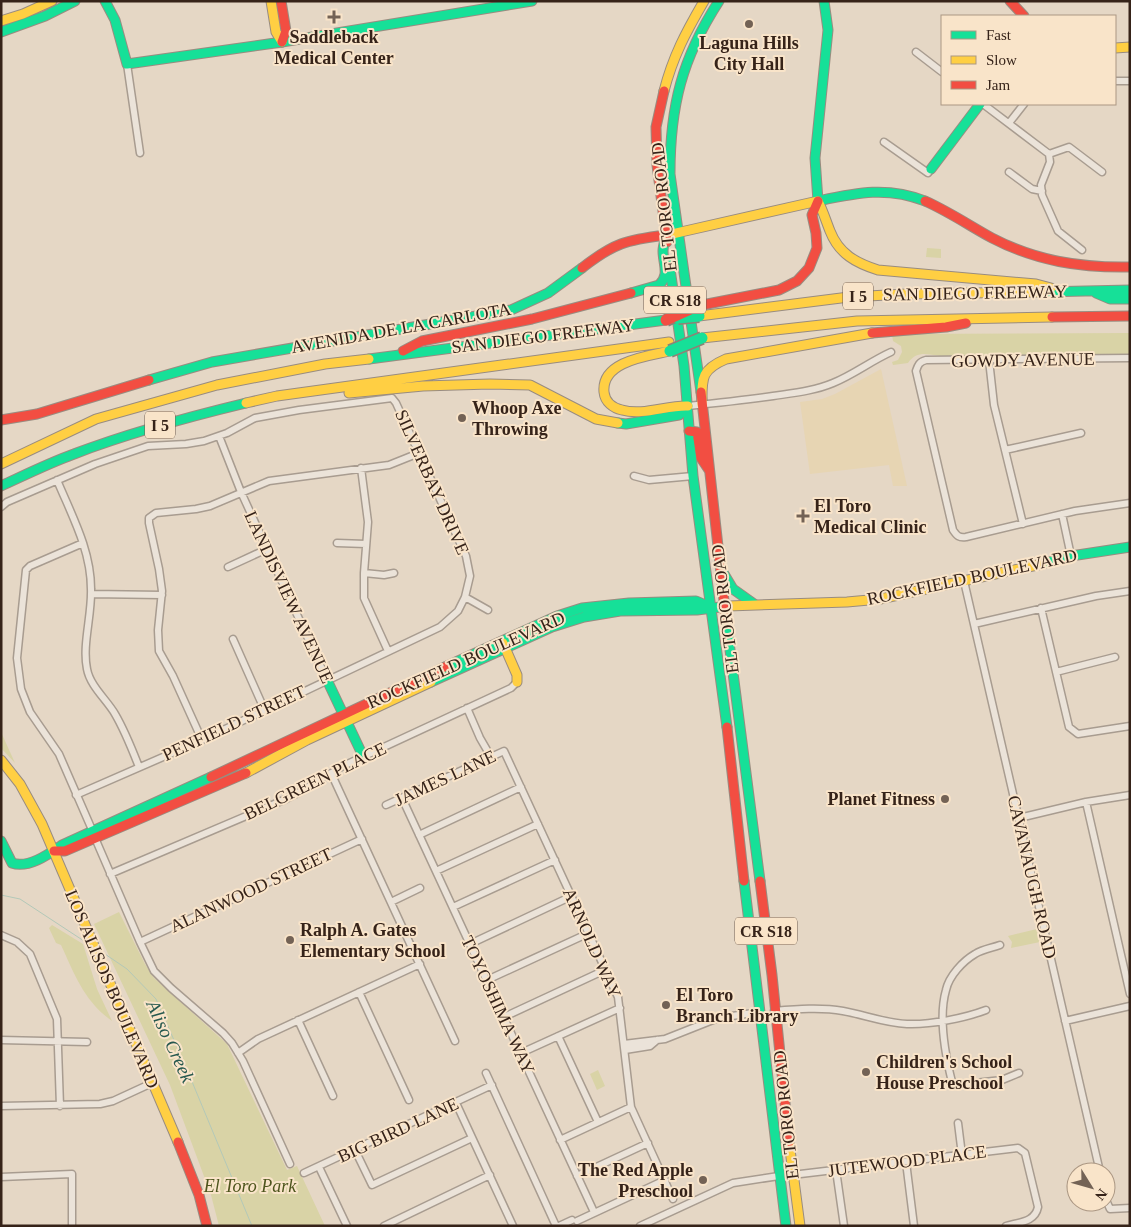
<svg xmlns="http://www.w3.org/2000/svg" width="1131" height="1227" font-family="'Times New Roman',serif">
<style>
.farmland{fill:#e7d5b3}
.green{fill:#d9d3a6}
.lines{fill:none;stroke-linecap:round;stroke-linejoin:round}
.stream{stroke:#b3c8b8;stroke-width:1}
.street-casing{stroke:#a89c90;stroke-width:9}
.fast-casing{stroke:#998c80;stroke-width:11}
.slow-casing{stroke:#998c80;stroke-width:11}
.jam-casing{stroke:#998c80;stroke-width:11}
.street{stroke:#ebe3d9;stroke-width:6}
.fast{stroke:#16e098;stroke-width:9}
.slow{stroke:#ffcf43;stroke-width:9}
.jam{stroke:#f24e42;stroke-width:9}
.fast-bridge-casing{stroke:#8e8276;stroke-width:14;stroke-linecap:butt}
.jam-bridge-casing{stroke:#8e8276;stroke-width:14;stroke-linecap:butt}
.fast-bridge{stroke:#16e098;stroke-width:11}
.jam-bridge{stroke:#f24e42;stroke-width:11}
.poi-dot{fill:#736255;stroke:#f9e4c9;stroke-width:2}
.labels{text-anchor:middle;stroke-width:4;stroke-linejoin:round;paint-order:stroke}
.shield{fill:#f9e4c9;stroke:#705d4e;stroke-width:1}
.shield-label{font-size:16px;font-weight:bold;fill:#362319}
.poi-label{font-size:18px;font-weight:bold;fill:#362319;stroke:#f9e4c9;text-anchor:start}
.street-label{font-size:18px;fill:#362319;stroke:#f9e4c9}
.park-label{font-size:18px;font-style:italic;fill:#4e551d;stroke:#f9e4c9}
.water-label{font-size:19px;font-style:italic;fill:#26584e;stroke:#f9e4c9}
</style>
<rect width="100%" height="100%" fill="#e5d7c5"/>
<!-- farmland -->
<path class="farmland" d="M881,369L907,486H893L889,465L810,474L800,402L822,399L835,394Z"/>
<!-- green -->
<path class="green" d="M927,248L941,249V258L926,257Z
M1130,333V355L948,357C932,356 918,348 908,363L893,365L892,362L898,360L902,352L901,346L893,341L892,335L898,334Z
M1,732L15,763L1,748Z
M119,912L145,964L154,978L227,1044L287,1170L297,1166L325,1226H219L211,1195L170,1085L94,924Z
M52,925L83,944L97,989L112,1021C84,1001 75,975 61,945L56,943L49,928Z
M1037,929L1040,942L1011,948L1012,942L1008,936Z
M598,1070L605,1086L597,1090L590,1074Z"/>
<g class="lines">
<!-- stream -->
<path class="stream" d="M1,895L20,899L87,943
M99,950L127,969L156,999L188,1072L252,1226"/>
<!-- street casing -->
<g class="street-casing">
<path id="street" d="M916,52L942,72
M127,64L140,153
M1115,81H1130
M983,104L1049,154
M1009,123L1024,104
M884,142L928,173L931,169
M1049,154L1050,162L1041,185L1042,195L1058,231L1082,250
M1049,154L1069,147L1102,172
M1009,172L1032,189L1042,191
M1130,358L926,360C919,362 918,365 916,371L953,530C957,536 959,538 966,537L1075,511L1130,503
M989,360L994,405L1023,524
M688,406C717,403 745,400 773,396C793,393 814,391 833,383C853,375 871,361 891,352
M219,436L241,492L327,680
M1005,450L1081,433
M361,468L368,522L364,573V598L388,651
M634,476L649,480L693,476
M57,480C72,516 91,550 91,589C92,615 82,645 87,669C90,686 107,700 115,714C125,731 132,749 139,767
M1,507L7,502L95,464L148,446L186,444L204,441L227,433L255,418L299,410L392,398L396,403L466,556L470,576L465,597
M1062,514L1071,556
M83,543L30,566L26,570L17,658L21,689L30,712L59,754L93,832
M337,543L366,544
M228,567L267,549
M364,573L384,575L394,573
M964,581L1100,1172
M91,594L162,595
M1041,608L1069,727L1078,734L1130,726
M974,624L1096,596L1130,591
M233,639L265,711
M1056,672L1115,657
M467,708L480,738L491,757
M202,740L173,676L159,651L158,630L162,591L159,569L149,523V518L156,513L196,509L210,506L269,481L389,465L419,453
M331,773L455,1041
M76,795L202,740L440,627L458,611L465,597L488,610
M402,798L594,1212
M1086,802L1130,994
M386,805L504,751L618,997L631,1107L673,1199
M1019,818L1086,802L1130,795
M419,835L521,787
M95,838L140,942L154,971L171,988L223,1033L232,1043L243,1061L290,1164
M436,871L538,824
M110,874L286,799L300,792L343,766L511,688L517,682
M391,902L420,888
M453,907L555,860
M1,935L17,942L30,954L57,1019L60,1106
M140,942L362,839
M470,944L572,896
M1000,945C992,948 983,949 975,954C963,961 949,976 946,990C938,1018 945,1054 952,1082L957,1085L1002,1080L1019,1073
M487,980L589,933
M359,992L409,1100
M774,1011C797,1009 821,1007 843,1011C865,1015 885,1023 907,1024C930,1025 965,1018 986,1010
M504,1017L605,970
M298,1020L333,1096
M1065,1021L1130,1006
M558,1036L598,1122
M1,1040L87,1042
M624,1044L665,1039L718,1018L760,1012
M625,1050L650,1046L657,1040
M238,1053L258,1039L420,964
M521,1053L620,1008
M486,1073L556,1226
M456,1103L513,1226
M1,1106L100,1104L113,1101L152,1083
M958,1123L962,1155
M560,1140L631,1107
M355,1150L372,1185L472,1138
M906,1162L914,1226
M319,1167L347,1226
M836,1170L844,1226
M304,1173L492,1085
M792,1175L1018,1148L1025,1153L1038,1207C1035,1222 1020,1222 1006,1226
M577,1176L648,1143
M1,1177L72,1174V1226
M1106,1200L1110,1209L1130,1208
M577,1221L665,1180
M384,1226L490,1175
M559,1226L572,1220
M640,1226L733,1183L779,1176"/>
</g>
<!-- fast casing -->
<g class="fast-casing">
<path id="fast" d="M105,1L115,20L127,64L282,42L532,1
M824,1L828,30L815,158L818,201C856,193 887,186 925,201
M1,32L45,16L75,1
M931,169L980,104
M669,262L684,366L693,476L727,727
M1041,292L1130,290
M631,293L659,285C670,275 663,264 663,251C663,246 665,240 666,235
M1096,293L1110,299H1130
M369,359L666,320
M149,380L212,362L511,310L548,293L582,268
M701,392L670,174C670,106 682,58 719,1
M618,423L626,424L679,415L688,406
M1,486C25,475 49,463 74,454C131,432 188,417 246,403
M1042,564L1071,556L1130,547
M724,574L733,589L754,604
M726,619L760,881
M447,666L557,616L582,608L629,603L696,601L710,607
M327,680L363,756
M431,682L552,627L584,617L620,611L697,610L728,606
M1,841L12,863C28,869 49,854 62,845L211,777
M744,881L786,1226"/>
</g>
<!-- slow casing -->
<g class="slow-casing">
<path id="slow" d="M271,1L276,32L282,42
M1,21L23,14L52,1
M1115,48L1130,47
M664,91C673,56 686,32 704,1
M818,201C823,211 826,221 830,231C839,254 856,263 878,270L1036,284L1051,288
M672,234L818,201
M699,316L849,297L906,294L1041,292
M702,338L857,321L1052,317
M670,351C648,356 601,361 604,392C605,402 613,408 622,410C643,416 667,405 688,406
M349,393L423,386L490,384L530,385L596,419L618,423
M246,403L277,396L669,342
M702,405C702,379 700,370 726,359L872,333
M1,464L96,419L217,385L325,364L369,359
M728,606L847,602L880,599L1042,564
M503,643L517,675V682
M1,760L20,784L42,824L178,1142
M246,773L307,740L431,682
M789,1142L800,1226"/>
</g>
<!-- jam casing -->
<g class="jam-casing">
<path id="jam" d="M281,1L286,31L282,42
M1010,1L1024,16
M664,91L656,127L657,165L667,242
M925,201C948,211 970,226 992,238C1036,261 1081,268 1130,267
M582,268C614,243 626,240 666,235
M697,306L779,290L797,281L809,268L817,248L816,233L812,215L818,201
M1052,317L1130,316
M872,333L946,327L966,323
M403,351L422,341L532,319L631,293
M701,392L726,619
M1,420L37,414L149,380
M689,431L697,432L701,458L709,470
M727,727L744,881
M211,777L447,666
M54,851H65L246,773
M760,881L772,975L789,1142
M178,1142L199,1195L207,1226"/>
</g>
<!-- street -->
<use href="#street" class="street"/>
<!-- fast -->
<use href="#fast" class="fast"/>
<!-- slow -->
<use href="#slow" class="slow"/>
<!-- jam -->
<use href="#jam" class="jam"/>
<!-- fast-bridge casing -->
<g class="fast-bridge-casing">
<path id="fast-bridge" d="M678,318L699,316
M670,351L702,338"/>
</g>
<!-- jam-bridge casing -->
<g class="jam-bridge-casing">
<path id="jam-bridge" d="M666,320L697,306"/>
</g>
<!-- fast-bridge -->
<use href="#fast-bridge" class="fast-bridge"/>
<!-- jam-bridge -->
<use href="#jam-bridge" class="jam-bridge"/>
</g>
<!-- markers -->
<g class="poi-dot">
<path d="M331.5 9.5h5v5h5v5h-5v5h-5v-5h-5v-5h5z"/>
<circle cx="749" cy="24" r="5"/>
<circle cx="462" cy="418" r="5"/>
<path d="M800.5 508.5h5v5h5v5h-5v5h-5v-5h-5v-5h5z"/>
<circle cx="945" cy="799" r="5"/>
<circle cx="290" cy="940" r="5"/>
<circle cx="666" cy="1005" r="5"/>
<circle cx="866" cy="1072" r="5"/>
<circle cx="703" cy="1180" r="5"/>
</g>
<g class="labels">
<!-- shield labels -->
<g class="shield">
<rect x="843" y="282.5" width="30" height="27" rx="4"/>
<rect x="644" y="286.5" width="62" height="27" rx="4"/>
<rect x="145" y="411.5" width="30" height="27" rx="4"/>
<rect x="735" y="917.5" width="62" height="27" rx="4"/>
</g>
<g class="shield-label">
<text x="858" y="302">I 5</text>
<text x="675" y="306">CR S18</text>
<text x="160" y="431">I 5</text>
<text x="766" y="937">CR S18</text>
</g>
<!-- poi labels -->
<g class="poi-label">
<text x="334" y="43" text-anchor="middle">Saddleback<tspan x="334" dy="21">Medical Center</tspan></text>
<text x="749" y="49" text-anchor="middle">Laguna Hills<tspan x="749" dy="21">City Hall</tspan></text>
<text x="472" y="414">Whoop Axe<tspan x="472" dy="21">Throwing</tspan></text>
<text x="814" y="512">El Toro<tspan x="814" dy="21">Medical Clinic</tspan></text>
<text x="935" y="805" text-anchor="end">Planet Fitness</text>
<text x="300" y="936">Ralph A. Gates<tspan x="300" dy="21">Elementary School</tspan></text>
<text x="676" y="1001">El Toro<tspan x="676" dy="21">Branch Library</tspan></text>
<text x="876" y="1068">Children's School<tspan x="876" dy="21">House Preschool</tspan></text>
<text x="693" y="1176" text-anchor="end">The Red Apple<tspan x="693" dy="21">Preschool</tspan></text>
</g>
<!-- street labels -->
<g class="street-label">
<text transform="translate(664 207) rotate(-96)" y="6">EL TORO ROAD</text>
<text transform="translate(975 293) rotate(-1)" y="6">SAN DIEGO FREEWAY</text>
<text transform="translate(401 328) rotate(-10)" y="6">AVENIDA DE LA CARLOTA</text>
<text transform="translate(543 336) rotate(-7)" y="6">SAN DIEGO FREEWAY</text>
<text transform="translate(1023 360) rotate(-1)" y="6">GOWDY AVENUE</text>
<text transform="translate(432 482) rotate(66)" y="6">SILVERBAY DRIVE</text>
<text transform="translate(972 577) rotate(-12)" y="6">ROCKFIELD BOULEVARD</text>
<text transform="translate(289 597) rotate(65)" y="6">LANDISVIEW AVENUE</text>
<text transform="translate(725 609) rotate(-97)" y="6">EL TORO ROAD</text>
<text transform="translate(466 660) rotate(-24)" y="6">ROCKFIELD BOULEVARD</text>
<text transform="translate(234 723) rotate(-25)" y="6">PENFIELD STREET</text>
<text transform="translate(445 778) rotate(-25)" y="6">JAMES LANE</text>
<text transform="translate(315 781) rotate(-26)" y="6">BELGREEN PLACE</text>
<text transform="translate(1032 877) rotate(77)" y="6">CAVANAUGH ROAD</text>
<text transform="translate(251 890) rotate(-25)" y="6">ALANWOOD STREET</text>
<text transform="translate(592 943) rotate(66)" y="6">ARNOLD WAY</text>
<text transform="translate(112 989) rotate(67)" y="6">LOS ALISOS BOULEVARD</text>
<text transform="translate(498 1005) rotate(65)" y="6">TOYOSHIMA WAY</text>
<text transform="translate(786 1115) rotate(-96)" y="6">EL TORO ROAD</text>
<text transform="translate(398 1130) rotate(-25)" y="6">BIG BIRD LANE</text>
<text transform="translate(907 1161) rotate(-7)" y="6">JUTEWOOD PLACE</text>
</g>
<!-- park labels -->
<g class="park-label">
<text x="250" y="1192">El Toro Park</text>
</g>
<!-- water labels -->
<g class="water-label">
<text transform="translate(171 1041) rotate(65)" y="7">Aliso Creek</text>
</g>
</g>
<!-- border -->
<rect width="1131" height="1227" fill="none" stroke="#362319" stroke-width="5"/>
<!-- legend -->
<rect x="941" y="15" width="175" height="90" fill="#f9e4c9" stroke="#ab9783"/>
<rect x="951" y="31" width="25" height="8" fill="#16e098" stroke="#ab9783"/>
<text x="986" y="40" font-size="15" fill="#362319">Fast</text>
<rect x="951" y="56" width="25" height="8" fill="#ffcf43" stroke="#ab9783"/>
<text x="986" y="65" font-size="15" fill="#362319">Slow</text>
<rect x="951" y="81" width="25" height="8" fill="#f24e42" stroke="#ab9783"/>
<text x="986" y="90" font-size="15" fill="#362319">Jam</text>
<!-- north arrow -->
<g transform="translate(1091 1187) rotate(127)"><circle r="24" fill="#f9e4c9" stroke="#ab9783"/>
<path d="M0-4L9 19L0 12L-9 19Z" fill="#736255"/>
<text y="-8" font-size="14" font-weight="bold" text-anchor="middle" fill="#362319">N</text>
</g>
</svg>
